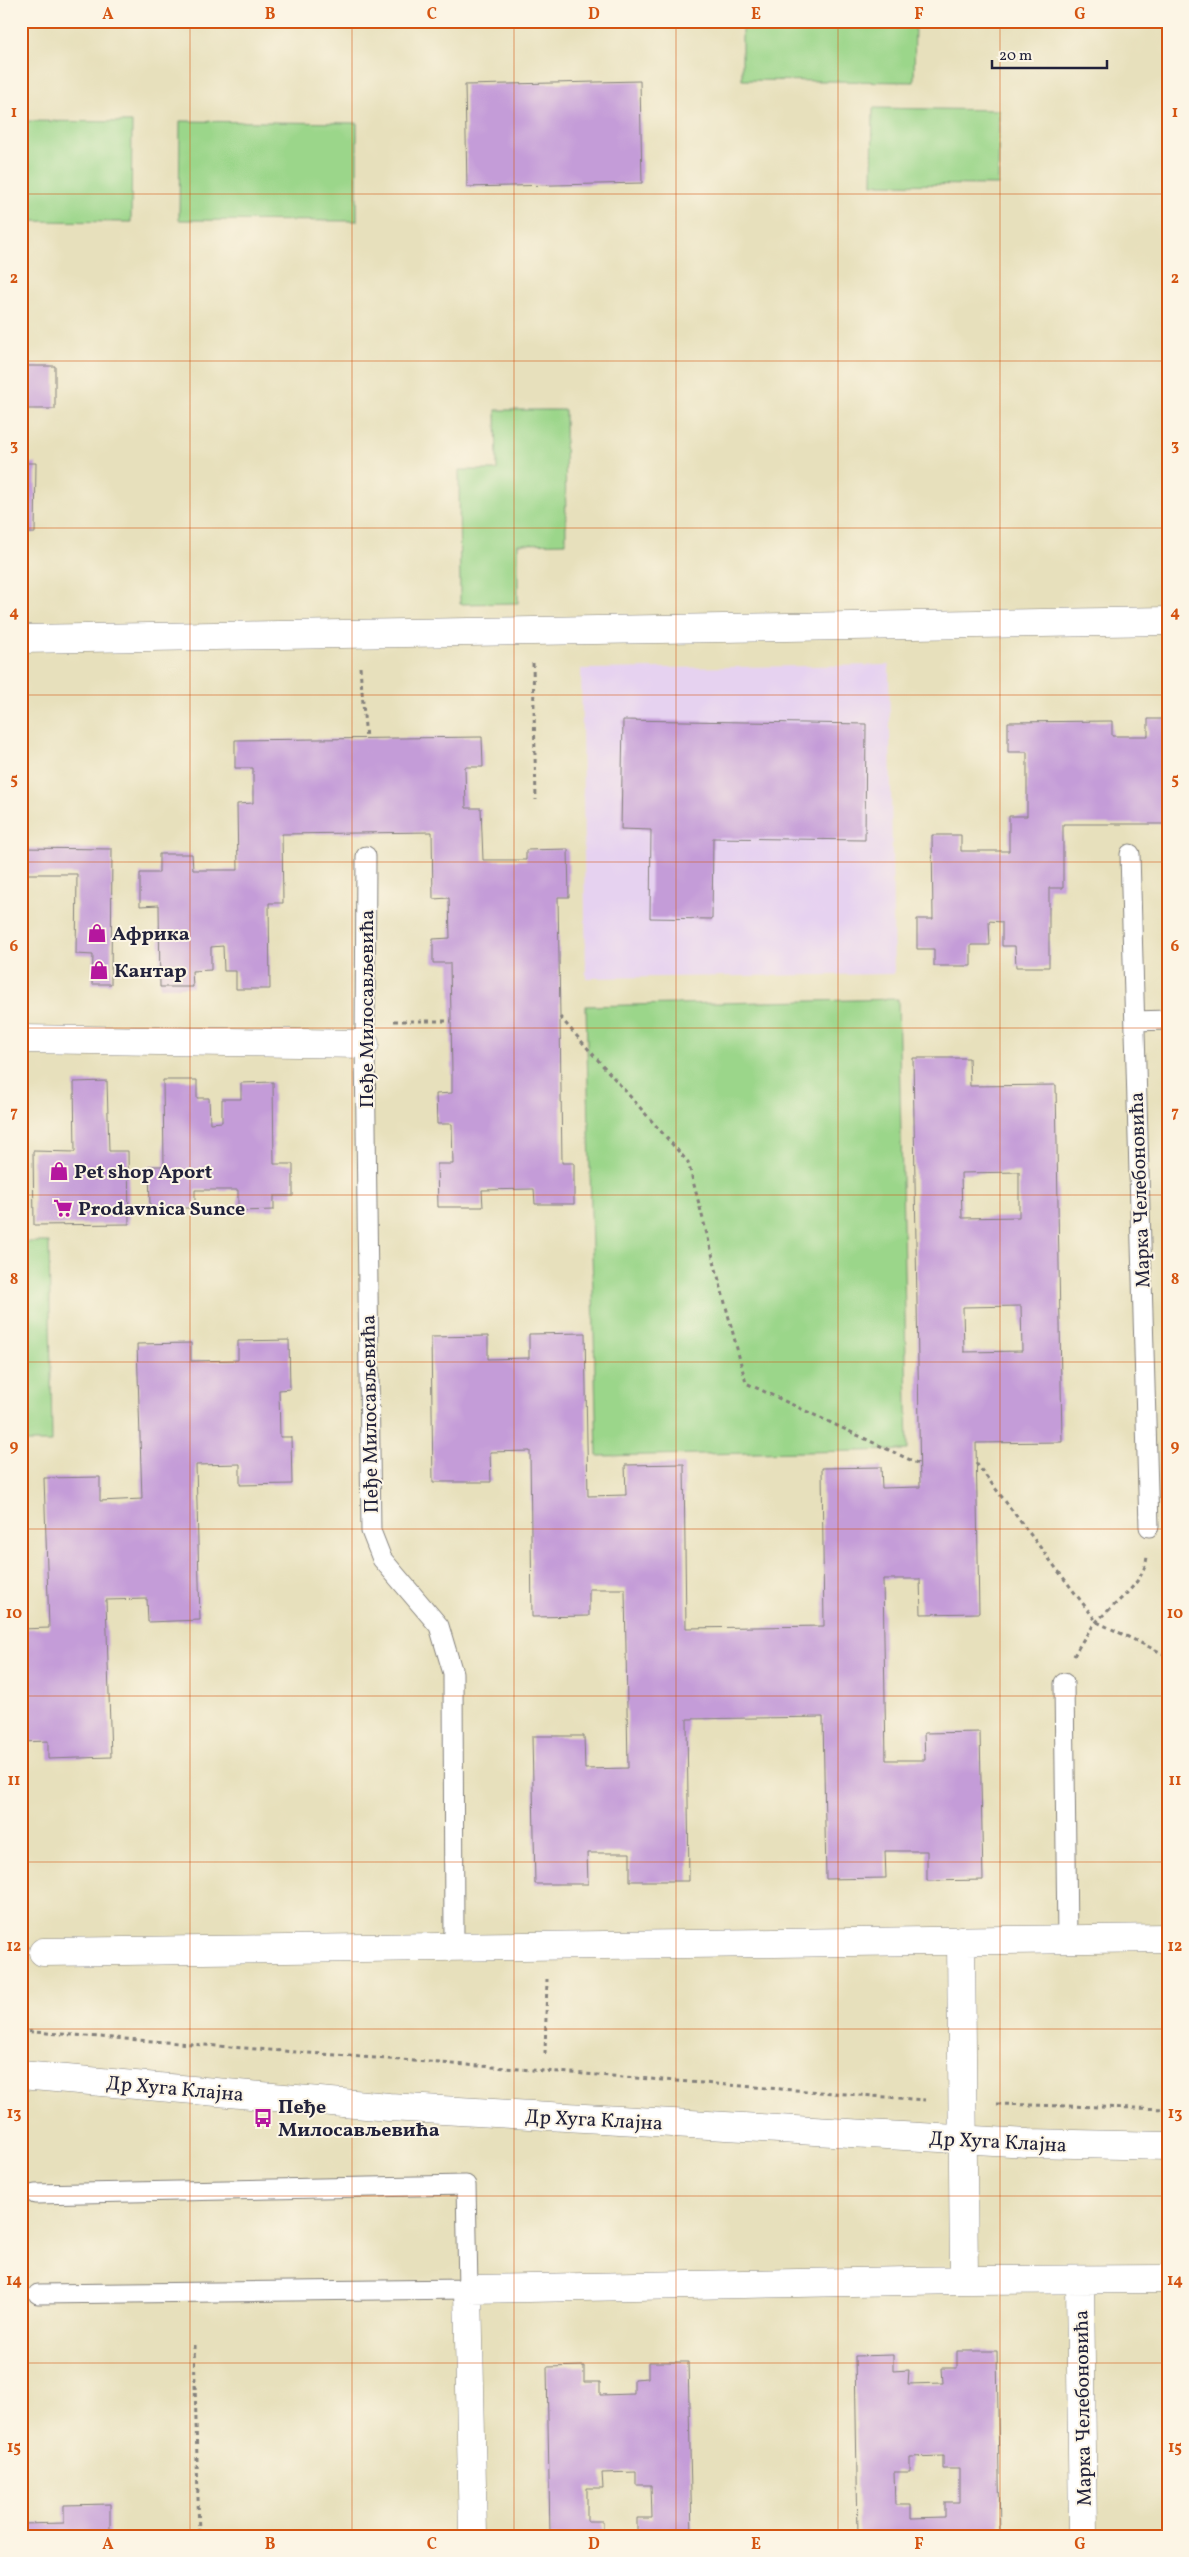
<svg xmlns="http://www.w3.org/2000/svg" width="1189" height="2557" font-family="Vollkorn,serif">
<style>
.built{fill:#e6d2f0}
.green{fill:#9bd68a;stroke:#5e7c62}
.building{fill:#c49cd8;fill-rule:evenodd}
.lines{fill:none;stroke-linecap:round;stroke-linejoin:round}
.lane-casing{stroke:#84817c;stroke-width:21}
.street-casing{stroke:#84817c;stroke-width:29}
.secondary-casing{stroke:#84817c;stroke-width:29}
.path{stroke:#84817c;stroke-width:3;stroke-dasharray:4 4;stroke-linecap:butt}
.lane{stroke:#fff;stroke-width:19}
.street{stroke:#fff;stroke-width:28}
.secondary{stroke:#fff;stroke-width:28}
.grid{fill:none;stroke:#d45411;stroke-width:1;stroke-opacity:0.55}
.labels{text-anchor:middle;stroke-width:4;stroke-linejoin:round;paint-order:stroke}
.poi-label{font-size:20px;font-weight:bold;fill:#22223b;stroke:#fcf5e5;text-anchor:start}
.street-label{font-size:20px;fill:#22223b;stroke:#fcf5e5}
.neatline{fill:none;stroke:#d45411;stroke-width:2}
.grid-label{font-size:16px;text-anchor:middle;font-weight:bold;fill:#d45411}
</style>
<rect width="100%" height="100%" fill="#fcf5e5"/>
<filter id="ink" filterUnits="userSpaceOnUse"><feTurbulence type="fractalNoise" baseFrequency=".02" numOctaves="2"/><feDisplacementMap in="SourceGraphic" scale="10" xChannelSelector="R" yChannelSelector="G"/><feConvolveMatrix kernelMatrix="1 2 1 2 8 2 1 2 1" color-interpolation-filters="sRGB"/></filter>
<filter id="wash" filterUnits="userSpaceOnUse"><feTurbulence type="fractalNoise" baseFrequency=".0096" numOctaves="4" result="noise"/><feDisplacementMap in="SourceGraphic" scale="20" xChannelSelector="R" yChannelSelector="G"/><feGaussianBlur stdDeviation="1.12" result="paint"/><feColorMatrix in="noise" values="0 0 0 0 0 0 0 0 0 0 0 0 0 0 0 0 0 1.4 0 .05"/><feComposite in="paint" operator="in"/></filter>
<g filter="url(#wash)">
<rect width="100%" height="100%" fill="#e7e0bc"/>
<!-- built -->
<path class="built" d="M889,665L894,974L586,978L581,669Z"/>
<!-- green -->
<path class="green" d="M742,21H915L914,82L742,80Z
M873,108L999,110L998,185L872,184Z
M21,121L132,122L131,222L21,221Z
M180,121L357,123V221L179,220Z
M496,410H565L566,543L518,544V603L460,604L459,470H497Z
M898,999L908,1450L597,1456L586,1006Z
M21,1242H49L52,1442H21Z"/>
<g id="blocks">
<!-- building -->
<path class="building" d="M640,81L642,183L467,187L465,85Z
M24,366H55V409H24Z
M21,463H36L35,533H21Z
M1148,719H1168V824H1063V888H1049V967H1016L1015,946H1002V922L989,921L990,945H971V966H934V949H917V919H933L932,835H961V851H1009V816H1027V752H1008V722L1112,721V736H1148Z
M623,720L866,724L865,840L713,838L712,919L650,918L651,830L621,829Z
M482,737L483,767H465L466,808H481L483,860H526V850L568,849L569,897H558L560,1017L562,1163H574V1204H535L534,1189L482,1190L483,1207H438L437,1164H453L452,1124H437L436,1094L452,1093V1073L450,963H433V939L450,938L449,898L433,899L432,832L282,834L283,903H269L270,989H236V971H224L223,946L211,947V970L192,971L193,987H160L159,905L140,906V873H159V854H192L193,870H238L237,804L253,803V768H235V740Z
M21,848L112,849L111,984H92L93,955L76,954L77,874H21Z
M913,1058H969L970,1086L1056,1085L1062,1442L976,1443L979,1613L921,1614L920,1579H883L886,1760H925L924,1733L980,1732L983,1880L927,1881V1851H885L886,1878L826,1879L823,1717L687,1719L689,1881H630V1853H587L588,1884H535L532,1736H584L585,1769L628,1768L625,1589H589V1616L532,1617L530,1451L490,1452L491,1482H433L431,1337L488,1336V1359L529,1358V1334L585,1333L588,1496L626,1495L625,1465L684,1464L686,1628L824,1626L822,1468L881,1467L882,1488L920,1487ZM1019,1172V1217L962,1218L961,1173ZM1021,1306L1022,1351L964,1352L963,1307Z
M163,1080H197V1098H209L210,1123L222,1122V1099H241V1083L273,1082L274,1164H293V1196H274V1210L238,1211V1190H195V1208H150L149,1166H164Z
M107,1081L109,1151H128L129,1224L34,1225L33,1151L75,1152L74,1082Z
M289,1340L290,1389L279,1390L280,1437H291L292,1484L240,1485V1464L196,1465L200,1620L148,1622L147,1599L106,1600L111,1757L48,1759V1741L21,1742V1629L49,1628L44,1478L100,1477V1501L142,1499L137,1344L191,1343V1361L238,1360V1341Z
M957,2351H997L1000,2536H858L855,2356L893,2355V2371L909,2370L908,2384L943,2383L942,2368H957ZM943,2456V2469H959V2502H945V2517L911,2518V2505H895L894,2472H910V2457Z
M648,2362H688L692,2536H550L547,2367L584,2366V2382H600V2395L634,2394V2379L648,2378ZM636,2472V2485H651L652,2518H637V2533L603,2534V2521H587V2488H603L602,2473Z
M110,2504V2536H21V2524L64,2523V2505Z"/>
</g>
</g>
<g filter="url(#ink)">
<use href="#blocks" fill-opacity="0" stroke="#84817c" stroke-width="1"/>
<g class="lines">
<!-- lane casing -->
<g class="lane-casing">
<path id="lane" d="M1130,854L1149,1527
M366,856L365,1044L371,1531L382,1559L439,1626L453,1673L454,1947
M1135,1021L1168,1020
M1064,1683L1067,1939
M35,2194L466,2185L468,2289L38,2294"/>
</g>
<!-- street casing -->
<g class="street-casing">
<path id="street" d="M21,639L1168,621
M21,1039L365,1044
M961,1940L964,2280
M43,1952L1168,1938
M1080,2281L1083,2536
M473,2536L468,2289L964,2280L1168,2279"/>
</g>
<!-- secondary casing -->
<g class="secondary-casing">
<path id="secondary" d="M21,2075L389,2107L1028,2143L1168,2146"/>
</g>
<!-- path -->
<path class="path" d="M533,663L536,800
M360,667L366,739
M560,1017L688,1162L746,1383L919,1464
M394,1021H451
M976,1463L1097,1622L1168,1656
M1074,1656C1080,1644 1089,1630 1098,1620C1116,1602 1145,1583 1147,1556
M21,2031L925,2100
M545,2054L547,1979
M997,2104L1168,2109
M194,2345L199,2536"/>
<!-- lane -->
<use href="#lane" class="lane"/>
<!-- street -->
<use href="#street" class="street"/>
<!-- secondary -->
<use href="#secondary" class="secondary"/>
</g>
</g>
<!-- grid -->
<path class="grid" d="M190,21V2536M352,21V2536M514,21V2536M676,21V2536M838,21V2536M1000,21V2536M21,194H1168M21,361H1168M21,528H1168M21,695H1168M21,862H1168M21,1028H1168M21,1195H1168M21,1362H1168M21,1529H1168M21,1696H1168M21,1862H1168M21,2029H1168M21,2196H1168M21,2363H1168"/>
<!-- icons -->
<defs>
<g id="shop-bare" transform="scale(1.5)"><path d="M-5-2.5h2.3a2.7 3.5 0 0 1 5.4 0H5L5.5 6h-11ZM-1.5-2.5h3a1.5 2.3 0 0 0-3 0Z" fill="#b5179e" stroke="#fcf5e5" stroke-width="2.5" paint-order="stroke"/></g>
<g id="supermarket-bare" transform="scale(1.5)"><path d="M-6-5.5h2.5l.6 2H6L4.5 2H-2.5L-4.4-4H-6ZM-1.5 3.2a1.3 1.3 0 1 0 .1 0ZM3 3.2a1.3 1.3 0 1 0 .1 0Z" fill="#b5179e" stroke="#fcf5e5" stroke-width="2.5" paint-order="stroke"/></g>
<g id="bus-bare" transform="scale(1.5)"><path d="M-5-6H5V4H4V6H2V4H-2V6H-4V4H-5ZM-3.5-4V0h7V-4ZM-3.5 1.2v1.5H-2V1.2ZM2 1.2v1.5H3.5V1.2Z" fill="#b5179e" stroke="#fcf5e5" stroke-width="2.5" paint-order="stroke"/></g>
</defs>
<g fill-rule="evenodd">
<use href="#shop-bare" x="97" y="933"/>
<use href="#shop-bare" x="99" y="970"/>
<use href="#shop-bare" x="59" y="1171"/>
<use href="#supermarket-bare" x="63" y="1208"/>
<use href="#bus-bare" x="263" y="2118"/>
</g>
<g class="labels">
<!-- poi labels -->
<g class="poi-label">
<text x="112" y="940">Африка</text>
<text x="114" y="977">Кантар</text>
<text x="74" y="1178">Pet shop Aport</text>
<text x="78" y="1215">Prodavnica Sunce</text>
<text x="278" y="2113">Пеђе<tspan x="278" dy="23">Милосављевића</tspan></text>
</g>
<!-- street labels -->
<g class="street-label">
<text transform="translate(366 1009) rotate(-90)" y="7">Пеђе Милосављевића</text>
<text transform="translate(1139 1190) rotate(-92)" y="7">Марка Челебоновића</text>
<text transform="translate(369 1414) rotate(-91)" y="7">Пеђе Милосављевића</text>
<text transform="translate(175 2088) rotate(5)" y="7">Др Хуга Клајна</text>
<text transform="translate(594 2119) rotate(3)" y="7">Др Хуга Клајна</text>
<text transform="translate(998 2141) rotate(3)" y="7">Др Хуга Клајна</text>
<text transform="translate(1082 2408) rotate(-91)" y="7">Марка Челебоновића</text>
</g>
</g>
<!-- margin -->
<rect width="1189" height="2557" fill="none" stroke="#fcf5e5" stroke-width="55"/>
<!-- scale -->
<path d="M992 60v8h115v-8" fill="none" stroke="#22223b" stroke-width="2.5"/>
<text x="999" y="60" font-size="15" fill="#22223b" stroke="#fcf5e5" stroke-width="4" paint-order="stroke">20 m</text>
<rect x="28" y="28" width="1134" height="2502" class="neatline"/>
<g class="grid-label">
<text x="108" y="19">A</text>
<text x="270" y="19">B</text>
<text x="432" y="19">C</text>
<text x="594" y="19">D</text>
<text x="756" y="19">E</text>
<text x="919" y="19">F</text>
<text x="1080" y="19">G</text>
<text x="14" y="117">1</text>
<text x="1175" y="117">1</text>
<text x="14" y="283">2</text>
<text x="1175" y="283">2</text>
<text x="14" y="450">3</text>
<text x="1175" y="450">3</text>
<text x="14" y="617">4</text>
<text x="1175" y="617">4</text>
<text x="14" y="784">5</text>
<text x="1175" y="784">5</text>
<text x="14" y="951">6</text>
<text x="1175" y="951">6</text>
<text x="14" y="1117">7</text>
<text x="1175" y="1117">7</text>
<text x="14" y="1284">8</text>
<text x="1175" y="1284">8</text>
<text x="14" y="1451">9</text>
<text x="1175" y="1451">9</text>
<text x="14" y="1618">10</text>
<text x="1175" y="1618">10</text>
<text x="14" y="1785">11</text>
<text x="1175" y="1785">11</text>
<text x="14" y="1951">12</text>
<text x="1175" y="1951">12</text>
<text x="14" y="2118">13</text>
<text x="1175" y="2118">13</text>
<text x="14" y="2285">14</text>
<text x="1175" y="2285">14</text>
<text x="14" y="2452">15</text>
<text x="1175" y="2452">15</text>
<text x="108" y="2549">A</text>
<text x="270" y="2549">B</text>
<text x="432" y="2549">C</text>
<text x="594" y="2549">D</text>
<text x="756" y="2549">E</text>
<text x="919" y="2549">F</text>
<text x="1080" y="2549">G</text>
</g>
</svg>
